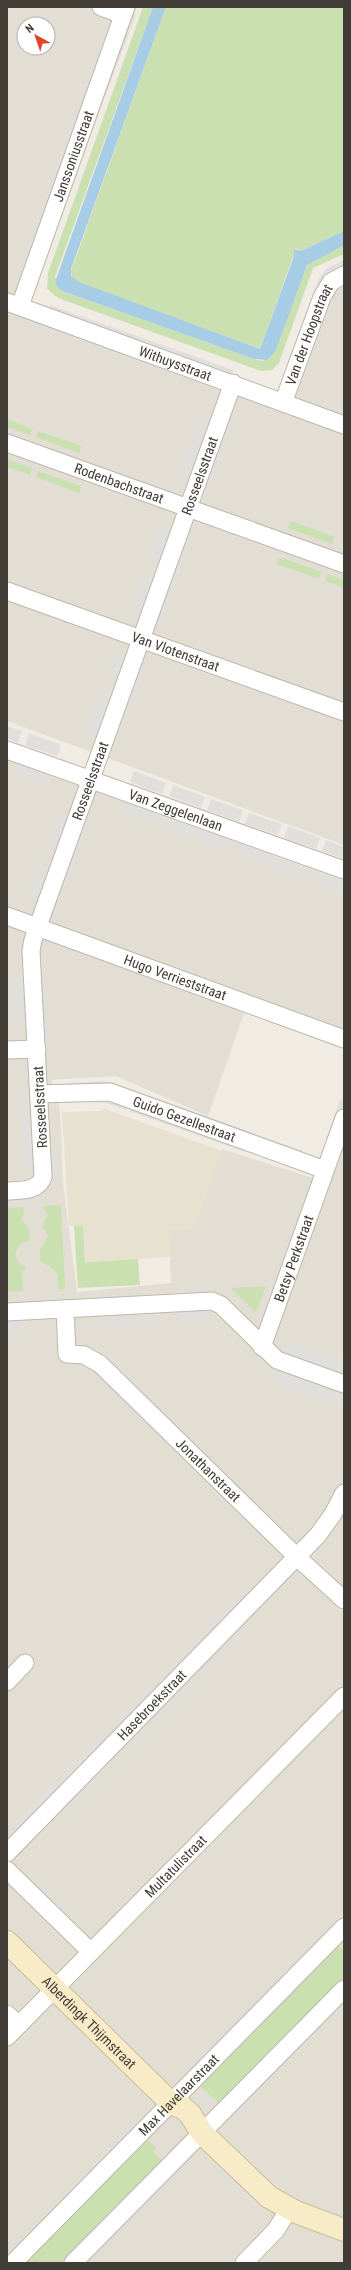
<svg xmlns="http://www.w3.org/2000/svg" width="351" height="2270" font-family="'Roboto Condensed',sans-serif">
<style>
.residential{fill:#e3ded3;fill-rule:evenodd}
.education{fill:#e7e1d0}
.green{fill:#cbe0b1}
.parking{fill:#e1dfdc}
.water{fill:#a7cce6}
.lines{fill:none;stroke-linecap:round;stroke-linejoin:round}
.street-casing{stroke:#bdb7ab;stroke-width:19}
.secondary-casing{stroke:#cabe99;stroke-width:24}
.street{stroke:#fff;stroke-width:17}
.secondary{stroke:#f7ecc7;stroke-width:22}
.labels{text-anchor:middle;stroke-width:3.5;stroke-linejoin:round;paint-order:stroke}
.street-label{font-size:14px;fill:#413c35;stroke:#fff}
</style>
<rect width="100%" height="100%" fill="#f0ece4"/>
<!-- residential -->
<path class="residential" d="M7,7H115L136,15L24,308L285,401L320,303L344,274V845L7,721ZM24,24H48V48H24Z
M7,760L344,881V1036L247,1005L208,1116L116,1076L51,1080L60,1111L63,1183L77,1292L171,1283L169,1230L194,1229L222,1149L322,1181L344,1136V2263H7Z"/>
<!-- education -->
<path class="education" d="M102,1108L222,1151L194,1229L169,1230L170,1257L85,1262L83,1225L69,1226L62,1112L101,1111Z"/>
<!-- green -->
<path class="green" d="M143,7H153L55,277L58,287L65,292L254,359L262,361L270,358L308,263L344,245V254L313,268L279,363L272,370L261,371L58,298L47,289L48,273Z
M166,7H344V231L301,251L295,248L294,258L293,257L260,349L77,282L72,278L71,271Z
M7,419L32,429L30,435L7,427Z
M38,431L82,446L79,453L36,437Z
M7,459L32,468L30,475L7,467Z
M38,471L81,486L79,493L36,477Z
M291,521L335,537L332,544L288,528Z
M279,557L322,572L319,579L277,564Z
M328,574L344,580V588L325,581Z
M61,1205L65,1289H58V1275L52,1268L40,1261V1250L48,1235L42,1226L48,1216L43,1206Z
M25,1207L22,1219L29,1229L30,1240L20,1244L15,1254L19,1263L26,1267L22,1274L23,1291L8,1292L7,1208Z
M83,1225L85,1262L138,1259L140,1285L78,1288L74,1226Z
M266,1286L256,1313L231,1288Z
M336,1943L344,1951V1982L221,2106L197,2083Z
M144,2137L156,2148L153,2152L165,2163L66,2263H24Z"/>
<!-- parking -->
<path class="parking" d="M70,7H86L92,9L91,14Z
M132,7H137L47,257L42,255Z
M103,38L108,40L24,275L19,274Z
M344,260V265L325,276L291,368L286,366L319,278L326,269Z
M344,283V289L336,294L330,302L305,373L300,372L331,292Z
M50,305L233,370L232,375L49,309Z
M7,309L196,377L195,382L7,314Z
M262,400L344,430V435L260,405Z
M200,413L212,418L188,482L177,478Z
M227,423L232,425L208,492L203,490Z
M160,524L172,529L159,563L148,559Z
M189,529L194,531L161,625L156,623Z
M143,572L155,577L140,616L129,612Z
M184,645L242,665L320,693L318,698L182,650Z
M114,653L126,657L119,677L107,672Z
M169,654L315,706L313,711L167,659Z
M142,661L147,663L117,745L112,743Z
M102,686L114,691L97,738L85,734Z
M7,726L22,731L18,743L7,738Z
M29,733L61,745L57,756L25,745Z
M18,764L50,775L46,786L14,775Z
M134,771L166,783L162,794L130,782Z
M173,785L205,797L201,808L169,796Z
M211,799L243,810L239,822L207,810Z
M123,801L155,813L151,824L119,812Z
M57,811L69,816L57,848L46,843Z
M249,813L282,824L278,835L245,824Z
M162,815L194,827L190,838L158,826Z
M84,821L89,823L65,891L60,890Z
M288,826L320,838L316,849L284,838Z
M200,829L232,840L228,851L196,840Z
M326,840L344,847V859L322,851Z
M239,843L271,854L266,865L235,854Z
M41,856L53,860L38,901L27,896Z
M277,857L309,868L305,879L273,868Z
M315,870L344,881L343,893L311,881Z
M25,978L27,1021L14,1022L12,979Z
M41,982H46L48,1008L42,1009Z
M49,1019L51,1053H45L43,1020Z
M101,1081L114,1083L303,1151L301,1156L69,1088V1083Z
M31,1088L35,1162L22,1163L18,1089Z
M93,1097L128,1105L126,1110L105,1103L94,1102Z
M340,1099L344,1101V1104L330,1142L326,1140Z
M131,1106L247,1148L245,1152L129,1111Z
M56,1147L58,1179H52L50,1148Z
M43,1195V1200L7,1203V1197Z
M305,1197L310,1198L275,1296L270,1294Z
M209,1289V1294L179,1296V1291Z
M164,1292V1297L134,1298V1293Z
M127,1294L128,1299L98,1301L97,1296Z
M202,1307L203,1321L181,1323V1309Z
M162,1310V1324L136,1326L135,1312Z
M128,1312L129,1326L101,1327L100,1313Z
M23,1318L24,1332L7,1333V1319Z
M289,1341L344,1361V1376L284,1355Z
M108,1357L276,1523L273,1526L104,1361Z
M281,1370L344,1393L342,1408L276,1384Z
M247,1586L251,1590L207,1634L204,1630Z
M322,1586L344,1608V1615L319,1590Z
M243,1628L247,1632L204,1675L200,1672Z
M199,1635L203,1638L159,1683L155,1679Z
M196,1676L200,1680L155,1725L151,1721Z
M344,1682V1689L114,1922L111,1919L154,1874L157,1877L161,1873L159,1870L201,1827L204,1830L208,1825L206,1823L248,1779L251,1782L255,1778L253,1775L295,1732L298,1734L303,1730L300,1727Z
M151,1684L155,1687L113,1729L110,1726Z
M344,1703V1710L340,1714L337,1712L333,1716L336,1718L293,1762L290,1759L286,1763L289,1766L244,1812L241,1809L237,1813L240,1816L195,1861L192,1858L188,1863L190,1865L150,1907L147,1904L143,1908L145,1911L124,1932L121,1929Z
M147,1726L151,1729L108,1772L104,1769Z
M105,1730L109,1734L64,1779L61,1776Z
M100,1773L103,1777L65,1816L61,1813Z
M57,1780L60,1783L17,1828L13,1824Z
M28,1875L79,1926L76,1930L25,1879Z
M16,1887L68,1937L64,1941L13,1891Z
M344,1913V1920L190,2076L186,2073Z
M344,1996V2002L232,2117L229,2113Z
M116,2029L149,2061L145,2065L112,2033Z
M138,2121L142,2125L13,2255L10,2252Z
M180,2162L183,2166L88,2263H81Z
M218,2162L260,2202L256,2206L214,2166Z"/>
<!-- water -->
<path class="water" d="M153,7H166L71,269V276L79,282L260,349L294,256V249L301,251L344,231V245L307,265L275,352L267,360L254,359L65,292L59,289L55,282Z"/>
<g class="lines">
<!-- street casing -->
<g class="street-casing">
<g id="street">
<path d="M101,7L123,15"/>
<path id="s1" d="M7,302L344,425"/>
<path id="s2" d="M20,306L126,7"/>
<path id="s3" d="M283,403L322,297L331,282L344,275"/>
<path id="s4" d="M7,443L344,564"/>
<path id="s5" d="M7,591L344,712"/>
<path id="s6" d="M7,750L344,870"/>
<path id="s7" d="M7,916L344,1039"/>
<path d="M7,1050L37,1049"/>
<path id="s8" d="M39,1094L110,1092L325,1170"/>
<path id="s9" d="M7,1191C20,1190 38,1192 43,1177L31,951L33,940L233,383"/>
<path id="s10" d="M65,1309L67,1354L84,1355L100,1364L297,1557L344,1600"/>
<path d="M7,1312L212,1301L221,1305L277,1360L344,1384"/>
<path id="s11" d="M262,1347L344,1118"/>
<path d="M7,1682L25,1663"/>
<path id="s12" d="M7,1853L318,1535L333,1514L344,1493"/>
<path d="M7,1870L91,1952"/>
<path d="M7,2014L19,2025"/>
<path id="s13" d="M7,2037L344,1696"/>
<path id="s14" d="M13,2263L344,1927"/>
<path d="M73,2263L344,1989"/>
<path d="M244,2263L276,2230L289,2209"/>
</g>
</g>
<!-- secondary casing -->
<g class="secondary-casing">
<g id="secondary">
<path id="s15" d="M7,1942L171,2103L183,2108L190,2114L202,2133L269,2197L296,2212L344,2230"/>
</g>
</g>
<!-- street -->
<use href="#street" class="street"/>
<!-- secondary -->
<use href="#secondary" class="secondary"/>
</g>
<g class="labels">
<!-- street labels -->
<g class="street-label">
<text dy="5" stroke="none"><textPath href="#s2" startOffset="159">Janssoniusstraat</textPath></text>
<text dy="5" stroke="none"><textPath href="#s3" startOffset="73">Van der Hoopstraat</textPath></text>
<text dy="5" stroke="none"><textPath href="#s1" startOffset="179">Withuysstraat</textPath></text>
<text dy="5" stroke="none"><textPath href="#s9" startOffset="772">Rosseelsstraat</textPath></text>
<text dy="5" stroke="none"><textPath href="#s4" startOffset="119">Rodenbachstraat</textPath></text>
<text dy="5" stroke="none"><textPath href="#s5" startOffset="179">Van Vlotenstraat</textPath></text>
<text dy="5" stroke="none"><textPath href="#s9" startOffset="448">Rosseelsstraat</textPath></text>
<text dy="5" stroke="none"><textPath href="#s6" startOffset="179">Van Zeggelenlaan</textPath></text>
<text dy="5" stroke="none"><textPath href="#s7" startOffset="179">Hugo Verrieststraat</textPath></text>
<text transform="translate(40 1107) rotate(-93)" y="5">Rosseelsstraat</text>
<text dy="5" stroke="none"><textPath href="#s8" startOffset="150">Guido Gezellestraat</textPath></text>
<text dy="5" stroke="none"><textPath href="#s11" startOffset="94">Betsy Perkstraat</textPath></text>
<text dy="5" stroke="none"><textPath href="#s10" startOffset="232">Jonathanstraat</textPath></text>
<text dy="5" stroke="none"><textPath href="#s12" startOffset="207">Hasebroekstraat</textPath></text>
<text dy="5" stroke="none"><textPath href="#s13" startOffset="240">Multatulistraat</textPath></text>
<text dy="5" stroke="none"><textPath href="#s15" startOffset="115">Alberdingk Thijmstraat</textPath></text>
<text dy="5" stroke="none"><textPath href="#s14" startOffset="236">Max Havelaarstraat</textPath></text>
</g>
</g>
<!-- border -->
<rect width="351" height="2270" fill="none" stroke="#413c35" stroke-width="16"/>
<!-- north arrow -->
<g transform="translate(36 36) rotate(320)"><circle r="19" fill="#ffffff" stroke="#b3b1ae"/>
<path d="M0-3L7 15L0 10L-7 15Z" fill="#e0462b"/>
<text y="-6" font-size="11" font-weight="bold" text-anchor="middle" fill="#413c35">N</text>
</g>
</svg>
